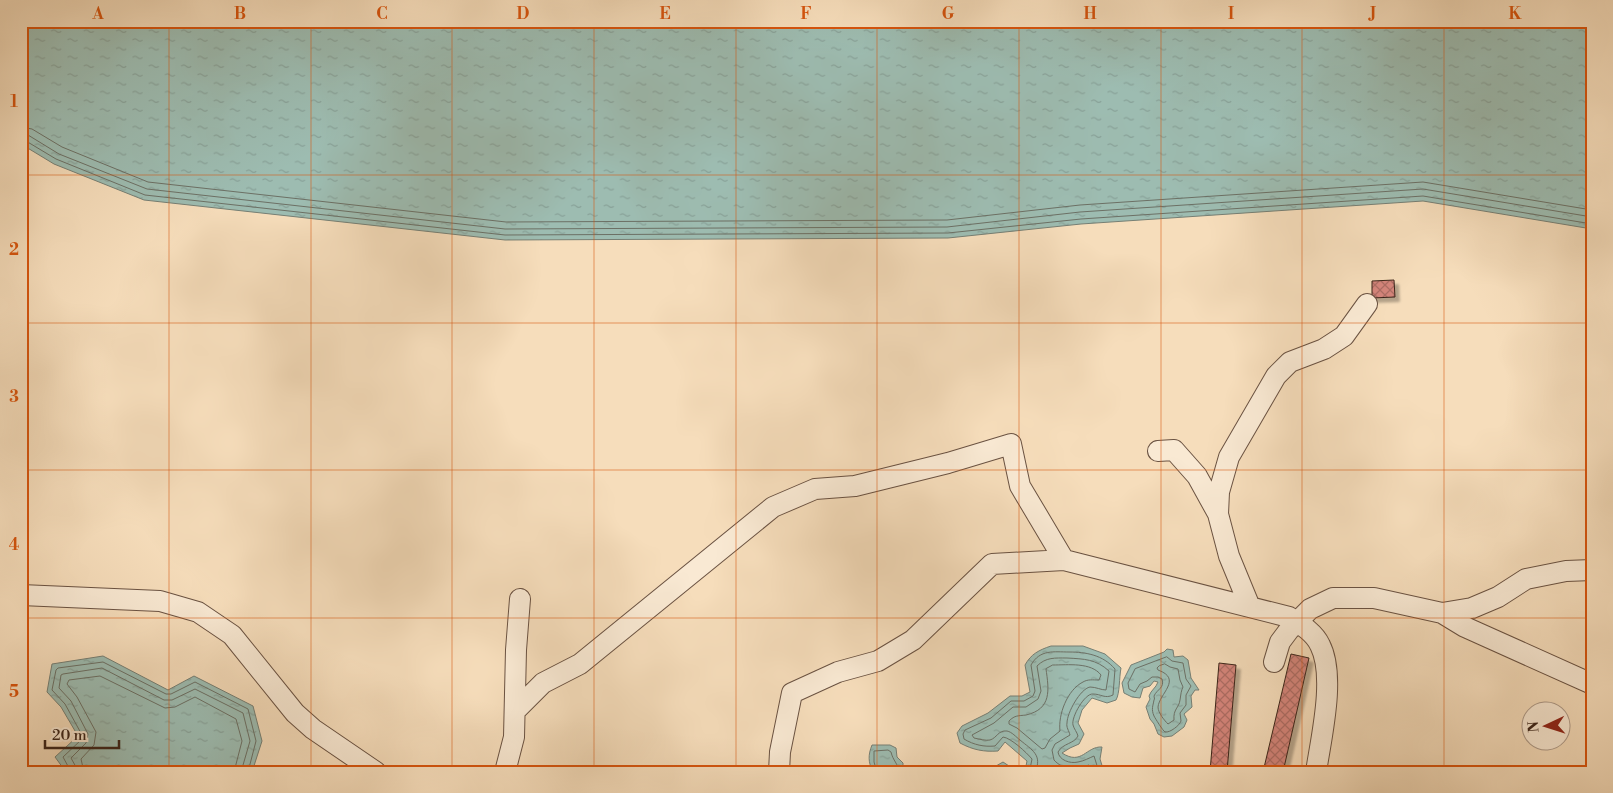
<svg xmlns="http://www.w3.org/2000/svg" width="1613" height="793" font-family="'Libre Bodoni',serif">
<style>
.water{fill:url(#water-ripples);stroke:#767f74}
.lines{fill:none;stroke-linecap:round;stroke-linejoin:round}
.shore{stroke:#6c7065;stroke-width:1}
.building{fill:url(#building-cross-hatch);stroke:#3b2419;filter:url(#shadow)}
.minor-casing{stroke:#6a5242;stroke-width:22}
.minor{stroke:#f9e9d3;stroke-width:20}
.grid{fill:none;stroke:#d7540d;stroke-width:1;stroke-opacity:0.55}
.neatline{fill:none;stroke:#d7540d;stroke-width:2}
.grid-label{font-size:16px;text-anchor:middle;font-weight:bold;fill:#d7540d}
</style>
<defs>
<pattern id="water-ripples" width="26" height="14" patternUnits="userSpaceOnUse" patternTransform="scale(1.25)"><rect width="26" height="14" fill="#9dbcb1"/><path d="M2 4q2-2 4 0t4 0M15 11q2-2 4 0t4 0" fill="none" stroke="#88a198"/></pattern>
<pattern id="building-cross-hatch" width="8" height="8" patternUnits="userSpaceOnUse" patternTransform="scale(1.25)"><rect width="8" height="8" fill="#d4847a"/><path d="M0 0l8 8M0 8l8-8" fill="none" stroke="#ad6c63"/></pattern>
<filter id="shadow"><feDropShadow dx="4.5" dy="4.5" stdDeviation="1" flood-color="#0004"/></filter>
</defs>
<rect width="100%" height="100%" fill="#f6ddbb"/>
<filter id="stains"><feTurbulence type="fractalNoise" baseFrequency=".004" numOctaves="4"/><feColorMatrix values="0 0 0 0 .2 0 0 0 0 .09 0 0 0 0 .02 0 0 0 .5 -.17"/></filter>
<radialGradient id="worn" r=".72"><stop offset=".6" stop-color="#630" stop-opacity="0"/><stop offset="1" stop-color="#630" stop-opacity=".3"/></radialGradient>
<!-- water -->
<path class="water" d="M21,21H1592V229L1423,201L1081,224L948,238L505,240L144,200L54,164L21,144Z
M1051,646H1083L1105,654L1121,668C1119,678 1120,693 1116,700L1107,703L1092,698L1082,710L1078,723L1084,734L1079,744L1070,748L1062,753C1082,766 1086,746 1102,747L1100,759L1104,772H994L996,766L1003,762L1012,768L1026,766L1027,761L1005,742L998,751C984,752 973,750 960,743L957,733L962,726L988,713L1010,696H1022L1030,692L1025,665C1031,654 1039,650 1051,646Z
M1167,649L1173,650L1174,657L1183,656L1188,660L1191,678L1199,690H1195L1191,696L1192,707L1184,714L1187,720L1184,727L1172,736L1164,737L1158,734L1154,724L1150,719L1146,707L1150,699L1149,696C1151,690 1156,688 1158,682L1154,681L1150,686L1143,688L1140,698L1132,697L1124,693L1122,683L1131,665L1164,652Z
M103,656L168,690L194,676L253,706L262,741L252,772H66L55,757L78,736L61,707L47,692L52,664Z
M872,745H890L896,748L897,757L903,763V771L873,772C868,762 868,755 872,745Z"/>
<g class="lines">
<!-- shore -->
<path class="shore" d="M21,127L32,129L62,147L148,182L506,222L947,220L1080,205L1423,182L1592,210
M21,134L28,135L59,154L147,189L505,229L947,227L1080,212L1423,189L1592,217
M21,140L26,141L56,159L145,195L505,235L948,233L1081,219L1423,196L1592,224
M1167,657L1172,661L1183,663L1186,679L1191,686L1186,695V705L1180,713C1180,716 1181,718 1181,721C1180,725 1170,733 1165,732C1163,731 1155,718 1154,716C1151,709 1153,706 1154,700C1155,699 1154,697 1154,696C1157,689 1165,688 1162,679L1158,677H1152L1147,681L1140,684L1135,692L1129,689L1128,683L1135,669Z
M1165,664L1170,667L1178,669L1180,680L1183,687C1181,691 1181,694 1180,700C1179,708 1173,709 1174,720L1168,724C1165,721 1158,713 1158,707C1159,694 1183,679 1158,670L1157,668L1159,666Z
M1053,665C1068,665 1091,662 1101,675L1099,680C1093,680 1088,679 1083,682C1067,690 1058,715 1060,731L1050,739L1045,748L1042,749L1017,728L1009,724V721C1015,715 1018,716 1026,715C1052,709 1049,690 1046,669Z
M70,772L69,768L63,757L81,740L82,735L65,704L52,690L56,670L58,668L103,662L166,694H171L195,682L248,709L256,741L248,772
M76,772V767L71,758L86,743L88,734L71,701L59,688L61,675L63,674L102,668L164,700H172L195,689L243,713L250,741L241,772
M84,772L81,759L94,745L96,732L77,697L67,684L69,680L100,676L165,708L175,707L195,697L236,719L242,741L234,772
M877,772L874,762V751L888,750L891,752C893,761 898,763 899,772
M1020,772L1030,769L1032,759C1026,752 1011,738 1003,737L995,746C984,747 974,745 964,739L963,734L965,730L991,718L1011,701H1024L1033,696L1035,691L1031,665C1040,649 1054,652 1069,652C1086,652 1103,655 1115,669L1113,695C1105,699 1101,694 1093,694C1085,693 1071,717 1073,725C1074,729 1077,732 1078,736C1074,744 1063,743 1058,752C1059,760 1070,764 1078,762C1084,761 1089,758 1094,756L1099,772
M1035,772C1043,755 1032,750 1020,740C1016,737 1012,732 1007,731C998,730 997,738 990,740C986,741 979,739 974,738L972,735L994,723L1013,707H1026L1038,699L1041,691L1037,666C1046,657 1055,658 1067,658C1084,659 1096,659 1109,671L1106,690C1101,690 1096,687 1090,687C1080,689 1067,713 1067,723C1066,727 1069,731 1070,735L1055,744L1052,750L1054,760C1064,771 1076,769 1089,765L1092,772"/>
</g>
<!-- building -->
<path class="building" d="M1394,280L1395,297L1372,298V281Z
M1291,654L1309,658L1283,772H1263Z
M1219,663L1236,665L1227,772H1210Z"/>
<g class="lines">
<!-- minor casing -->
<g class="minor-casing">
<path id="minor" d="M1158,451L1174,450L1197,476L1218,514L1229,556L1250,607
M1218,514L1219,492L1229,457L1276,376L1290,362L1324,349L1344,336L1367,304
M21,595L160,601L198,612L232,635L295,713L313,729L376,772
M1442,613L1465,627L1592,684
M1274,662L1280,642L1289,630L1310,609L1333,598H1374L1442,613L1472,608L1498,597L1526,579L1566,571L1592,570
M515,711L543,683L580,664L773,507L815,489L855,486L948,463L1011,444L1020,486L1064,560
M505,772L514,737L516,650L520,599
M779,772L780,752L792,693L838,672L878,661L913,640L992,564L1064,560L1289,617C1300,624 1314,632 1320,645C1336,676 1321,738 1316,772"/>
</g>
<!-- minor -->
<use href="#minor" class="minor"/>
</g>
<!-- grid -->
<path class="grid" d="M169,21V772M311,21V772M452,21V772M594,21V772M736,21V772M877,21V772M1019,21V772M1161,21V772M1302,21V772M1444,21V772M21,175H1592M21,323H1592M21,470H1592M21,618H1592"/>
<!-- margin -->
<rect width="1613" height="793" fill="none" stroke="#f6ddbb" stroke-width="55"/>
<!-- north arrow -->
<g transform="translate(1546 726) rotate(266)"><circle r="24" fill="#f9e9d3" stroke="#ad9a89"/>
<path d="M0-4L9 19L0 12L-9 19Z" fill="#8f2418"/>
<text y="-8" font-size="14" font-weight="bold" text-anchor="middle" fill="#3b2419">N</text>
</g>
<!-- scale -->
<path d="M45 740v8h74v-8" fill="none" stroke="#3b2419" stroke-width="2.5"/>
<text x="52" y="740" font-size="15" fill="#3b2419" stroke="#f9e9d3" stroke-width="4" paint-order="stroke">20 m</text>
<rect x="28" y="28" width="1558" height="738" class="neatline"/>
<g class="grid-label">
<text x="98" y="19">A</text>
<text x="240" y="19">B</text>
<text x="382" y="19">C</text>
<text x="523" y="19">D</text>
<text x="665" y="19">E</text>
<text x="806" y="19">F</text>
<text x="948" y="19">G</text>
<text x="1090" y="19">H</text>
<text x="1231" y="19">I</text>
<text x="1373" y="19">J</text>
<text x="1515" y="19">K</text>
<text x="14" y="107">1</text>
<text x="14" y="255">2</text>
<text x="14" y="402">3</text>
<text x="14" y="550">4</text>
<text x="14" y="697">5</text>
</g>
<rect width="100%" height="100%" filter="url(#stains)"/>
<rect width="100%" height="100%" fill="url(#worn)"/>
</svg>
